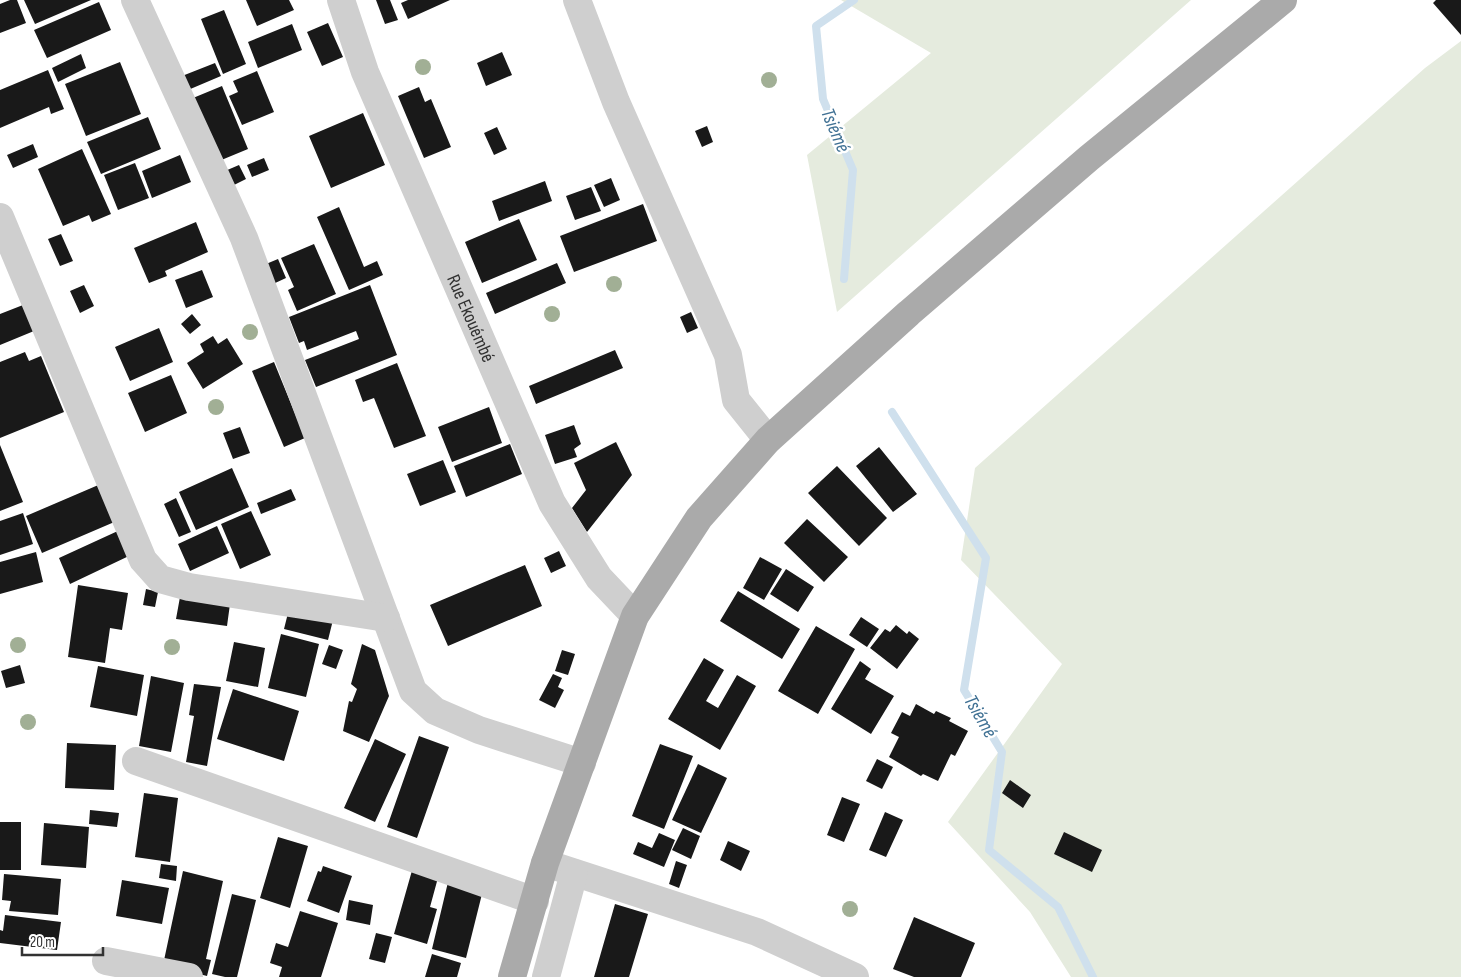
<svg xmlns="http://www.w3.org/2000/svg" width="1461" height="977" font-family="'Sofia Sans Condensed',sans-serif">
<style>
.green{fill:#e5ebde}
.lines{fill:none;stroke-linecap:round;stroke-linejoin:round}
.stream{stroke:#cfe0ed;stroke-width:8}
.building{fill:#191919}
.minor{stroke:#cfcfcf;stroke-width:28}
.major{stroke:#aaa;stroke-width:28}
.tree{fill:#a1af95}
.labels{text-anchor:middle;stroke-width:5;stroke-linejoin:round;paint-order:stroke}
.street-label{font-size:19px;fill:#323232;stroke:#fff}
.water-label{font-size:20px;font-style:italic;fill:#407194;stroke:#fff}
</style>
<rect width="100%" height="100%" fill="#fff"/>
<!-- green -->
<path class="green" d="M841,0H1191L837,312L807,155L931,53Z
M1461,41V977H1071L1030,912L948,822L1062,664L961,560L975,468L1425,68Z"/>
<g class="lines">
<!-- stream -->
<path class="stream" d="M844,279L853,170L823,99L816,26L854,0
M892,412L986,558L964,690L1002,752L989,850L1058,907L1093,977"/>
</g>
<!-- building -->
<path class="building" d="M10,0H17L26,23L0,33V4Z
M24,0H91L35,24Z
M246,0H289L294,10L257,26Z
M376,0H390L398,20L385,24Z
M408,0H450L408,19L401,3Z
M1436,0H1461V35L1433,3Z
M99,2L111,30L47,58L34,30Z
M224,10L246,64L223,74L201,19Z
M328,23L343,57L322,66L307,32Z
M292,24L302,50L258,68L248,42Z
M502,52L512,75L486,86L477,63Z
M81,54L86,68L58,82L52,68Z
M120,62L141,114L86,136L65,84Z
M215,63L221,76L188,90L182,76Z
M48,70L64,109L51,114L49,107L0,128V90Z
M257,71L274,112L242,125L229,96L238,92L233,81Z
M222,86L248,149L219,161L193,98Z
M419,87L425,102L431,99L451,147L424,158L398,96Z
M363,113L385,165L331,188L309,136Z
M148,117L161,149L101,174L87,142Z
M707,126L713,142L702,147L695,131Z
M497,127L507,149L494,155L484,133Z
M33,144L38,157L13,168L7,155Z
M82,149L111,214L92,222L89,215L63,226L38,169Z
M180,155L191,182L152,198L142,171Z
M264,158L269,170L252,177L247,165Z
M135,163L149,198L118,210L104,175Z
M239,165L246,179L232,186L225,171Z
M611,178L620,200L604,207L594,185Z
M545,181L552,201L499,221L492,201Z
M591,187L601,211L575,220L566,196Z
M643,204L657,241L574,272L560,236Z
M339,207L364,267L377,261L383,275L349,290L317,217Z
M519,219L537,260L482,283L465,242Z
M196,222L208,252L165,271L167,276L149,283L134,248Z
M61,234L73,261L60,266L48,239Z
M314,244L336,294L297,311L288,290L294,287L281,258Z
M278,259L286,278L273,284L266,264Z
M557,263L566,283L495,314L486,293Z
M202,270L213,297L186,308L175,280Z
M84,285L94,306L80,313L70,291Z
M370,285L397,355L316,387L305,360L359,339L356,331L307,350L304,341L299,343L289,317Z
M23,305L34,331L0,345V314Z
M691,312L698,328L687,333L680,317Z
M192,314L201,325L190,334L181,324Z
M159,328L173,362L130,381L115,347Z
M213,336L218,344L227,338L243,364L203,389L187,363L204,352L200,344Z
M615,350L623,368L536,404L529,386Z
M25,352L29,361L41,356L64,412L0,438V362Z
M274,362L305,438L284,447L252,371Z
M397,363L426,436L394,448L374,398L363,402L355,380Z
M171,375L187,413L145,432L128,393Z
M489,407L502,443L452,462L438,427Z
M574,425L581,444L574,449L577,457L555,464L545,435Z
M240,427L250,453L233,459L223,433Z
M616,442L632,475L587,532L572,508L586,490L574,463Z
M510,444L522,474L466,497L454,466Z
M0,445L23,502L0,511Z
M879,447L917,494L893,512L856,466Z
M443,460L456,492L420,506L407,474Z
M837,466L887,518L859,546L808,493Z
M232,468L249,507L196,530L179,492Z
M110,480L126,517L42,553L26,516Z
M291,489L296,500L261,514L257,503Z
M176,498L191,532L179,537L164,504Z
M251,511L271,555L240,569L221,524Z
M23,513L33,544L0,555V521Z
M807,519L848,557L824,582L784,543Z
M217,526L229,553L190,571L178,544Z
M120,530L131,555L70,584L59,558Z
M559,551L566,566L551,573L544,558Z
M36,552L43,582L0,594V562Z
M760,557L782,569L764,600L743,588Z
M525,565L542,606L448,646L430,605Z
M786,569L814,587L798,612L770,594Z
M78,585L128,593L122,630L110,628L105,663L68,657Z
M146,589L158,592L155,607L143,605Z
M738,591L800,629L782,659L720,621Z
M180,597L230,604L227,626L176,619Z
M289,609L333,620L328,640L284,629Z
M861,617L879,629L867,647L849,635Z
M896,625L907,634L909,631L919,639L897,669L870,648L885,629L890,632Z
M816,626L855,649L818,714L778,691Z
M281,634L319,644L306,697L268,688Z
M234,642L265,648L258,687L226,681Z
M362,644L375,650L389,696L369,742L343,731L349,701L352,702L357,689L351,684Z
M329,645L343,650L336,669L322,664Z
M562,650L575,654L568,675L555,671Z
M704,658L724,670L706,701L718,708L737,675L756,686L720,750L668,719Z
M860,661L871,669L865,679L894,696L871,734L831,709Z
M20,665L25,683L6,688L1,671Z
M98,666L144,675L137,716L90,707Z
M553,674L562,678L558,687L564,690L555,708L539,700Z
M151,676L184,683L171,752L139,746Z
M194,684L221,687L207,766L186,762L194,716L189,715Z
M233,689L299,711L284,761L217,739Z
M916,704L934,714L936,711L951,718L949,721L968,731L955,756L951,754L938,781L923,774L921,776L889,757L899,737L891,733L902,712L910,716Z
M419,736L449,747L417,838L387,827Z
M375,739L406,754L375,822L344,808Z
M67,743L116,745L114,790L65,788Z
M660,744L693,756L664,829L632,816Z
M877,759L893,767L882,789L866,781Z
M698,764L727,778L701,833L672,820Z
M1010,780L1031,795L1023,808L1002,793Z
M144,793L178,798L170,862L135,857Z
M842,797L860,804L844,842L827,835Z
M90,810L119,813L117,827L89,824Z
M885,812L903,820L886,857L869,850Z
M0,822H21V870H0Z
M44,823L89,827L86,868L41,865Z
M683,828L700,836L691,859L672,850Z
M1064,832L1102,850L1092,872L1054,854Z
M659,833L675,840L664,867L633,854L638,842L652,848Z
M278,837L308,846L290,908L260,898Z
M728,841L750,851L741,871L720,860Z
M676,861L687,865L679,888L669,884Z
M161,864L177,866L176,881L159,878Z
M323,866L352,876L339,913L307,901L318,871L321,872Z
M413,867L439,874L430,907L437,909L427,944L394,934Z
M183,871L223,881L206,959L211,960L207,976L163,965Z
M4,874L61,879L58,915L9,911L11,901L2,900Z
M449,878L484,886L466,958L432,949Z
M122,880L169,888L162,924L116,916Z
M232,894L256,900L237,977H225L212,974Z
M349,900L373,905L370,925L346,920Z
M615,904L648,914L629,977H594Z
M300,911L338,923L321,977H279L282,967L270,963L276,943L288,947Z
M5,915L61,922L57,950L0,943V930L3,931Z
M914,917L975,943L961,977H914L893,969Z
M376,933L392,937L385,963L369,959Z
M432,954L461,963L457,977H425Z"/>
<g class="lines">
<!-- minor -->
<g class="minor">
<path d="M135,0L244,238L413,691L435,711L479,730L582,763"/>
<path id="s1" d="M341,0L365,72L552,503L599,578L635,616"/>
<path d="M577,0L616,102L728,355L736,400L768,440"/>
<path d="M0,217L143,560L160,579L189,587L386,618"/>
<path d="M136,761L535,901"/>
<path d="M545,863L757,932L855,977"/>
<path d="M106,961L189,977"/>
<path d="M546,977L574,873"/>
</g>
<!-- major -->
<path class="major" d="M512,977L545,863L635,616L699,518L768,440L909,313L1089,158L1283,0"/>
</g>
<!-- trees -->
<g class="tree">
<circle cx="423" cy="67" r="8"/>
<circle cx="769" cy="80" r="8"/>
<circle cx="614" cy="284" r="8"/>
<circle cx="552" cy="314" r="8"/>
<circle cx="250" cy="332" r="8"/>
<circle cx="216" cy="407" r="8"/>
<circle cx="18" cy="645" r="8"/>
<circle cx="172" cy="647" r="8"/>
<circle cx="28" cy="722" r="8"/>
<circle cx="850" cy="909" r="8"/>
</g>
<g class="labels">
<!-- street labels -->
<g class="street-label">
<text dy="7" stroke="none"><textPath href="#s1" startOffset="344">Rue Ekouémbé</textPath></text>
</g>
<!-- water labels -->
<g class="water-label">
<text transform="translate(836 130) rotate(67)" y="7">Tsiémé</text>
<text transform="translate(981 716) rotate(60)" y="7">Tsiémé</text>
</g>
</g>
<!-- scale -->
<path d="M22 947v8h81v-8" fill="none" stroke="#323232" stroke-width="2.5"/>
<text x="30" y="947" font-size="15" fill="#323232" stroke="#ffffff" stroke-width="4" paint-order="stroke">20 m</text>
</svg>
